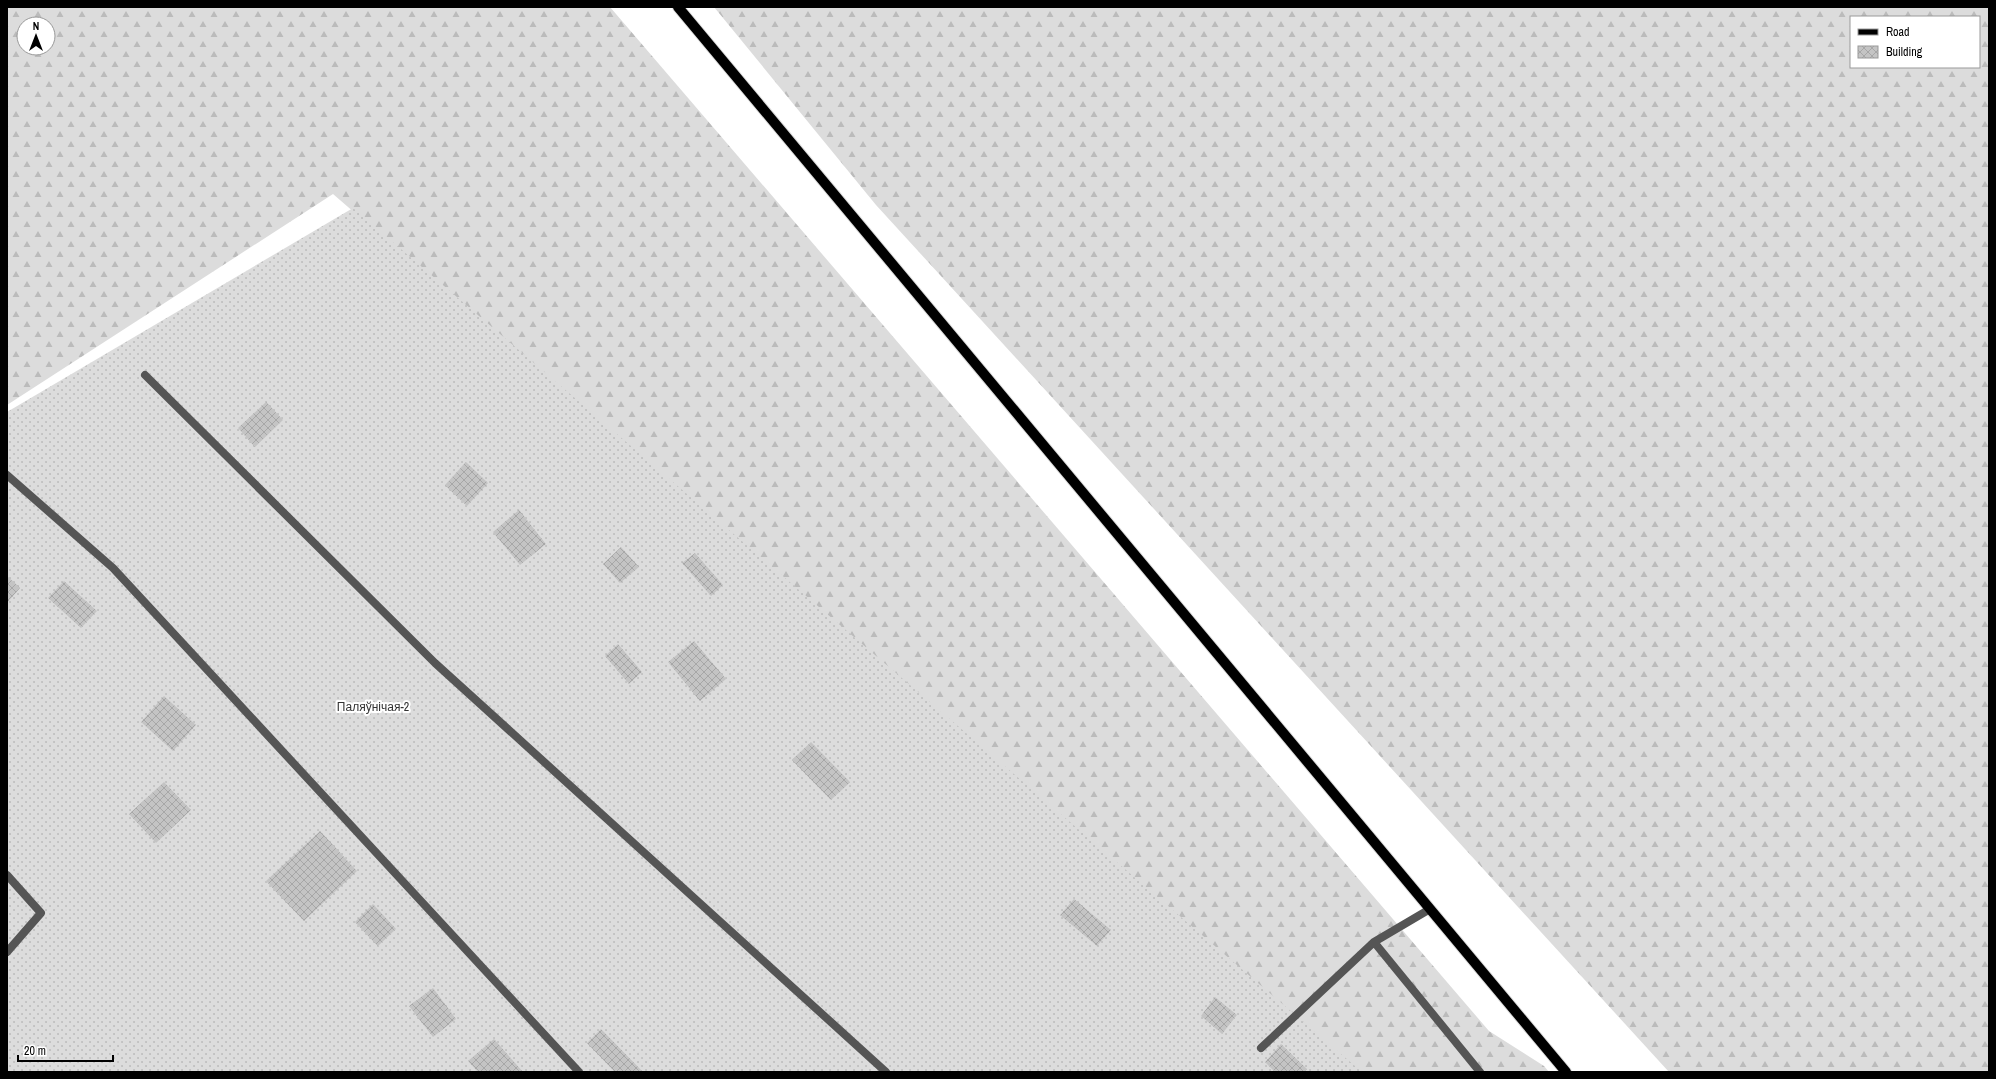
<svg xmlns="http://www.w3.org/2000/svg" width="1996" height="1079" font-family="'Archivo Narrow',sans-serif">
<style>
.forest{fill:url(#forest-firs);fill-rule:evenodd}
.garden{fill:url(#garden-dots)}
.building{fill:url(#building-cross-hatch)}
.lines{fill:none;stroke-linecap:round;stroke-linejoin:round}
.primary-casing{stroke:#dbdbdb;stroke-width:12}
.service{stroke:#555;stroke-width:8}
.primary{stroke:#000;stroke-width:10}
.labels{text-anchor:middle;stroke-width:4;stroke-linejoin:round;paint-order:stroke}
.park-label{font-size:12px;fill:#333;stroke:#fff}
</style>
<defs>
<pattern id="forest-firs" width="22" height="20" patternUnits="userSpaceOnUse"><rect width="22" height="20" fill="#dcdcdc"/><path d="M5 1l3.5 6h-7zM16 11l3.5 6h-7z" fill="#bbb"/></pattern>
<pattern id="garden-dots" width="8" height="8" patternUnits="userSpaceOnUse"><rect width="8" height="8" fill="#dcdcdc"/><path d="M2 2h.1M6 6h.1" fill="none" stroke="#bbb" stroke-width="1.8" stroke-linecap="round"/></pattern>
<pattern id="building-cross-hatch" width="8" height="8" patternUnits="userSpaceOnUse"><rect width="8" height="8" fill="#c4c4c4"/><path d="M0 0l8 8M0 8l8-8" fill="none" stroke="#a7a7a7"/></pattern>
</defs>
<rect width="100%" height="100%" fill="#fff"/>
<!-- forest -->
<path class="forest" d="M7,7H610L1489,1031L1544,1066L1549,1072H1348L333,194L7,405ZM24,24H48V48H24Z
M714,7H1989V1072H1669L876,205ZM1851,17H1979V67H1851Z"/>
<!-- garden -->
<path class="garden" d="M353,208L1362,1072H7V412Z"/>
<!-- building -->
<path class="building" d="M266,402L283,420L255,447L238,428Z
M466,462L488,483L467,506L445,485Z
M519,510L546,544L520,565L493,532Z
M621,547L639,567L620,583L603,564Z
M695,553L723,585L711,596L682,563Z
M7,576L20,588L7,603Z
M64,581L97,611L81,628L48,598Z
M694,641L726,679L700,701L668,662Z
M618,644L642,672L629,684L605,656Z
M164,696L196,725L173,751L141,722Z
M811,742L850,782L831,800L792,760Z
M164,782L191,810L156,843L129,814Z
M320,831L357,871L304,921L266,881Z
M1074,899L1111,930L1097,946L1060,915Z
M373,904L396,929L378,946L355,922Z
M433,988L456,1019L433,1037L409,1006Z
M1215,997L1237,1015L1222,1034L1201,1016Z
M601,1029L643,1072H615L587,1043Z
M494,1039L523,1072H478L468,1061Z
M1281,1044L1307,1069L1304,1072H1275L1265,1062Z"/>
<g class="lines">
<!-- primary casing -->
<g class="primary-casing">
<path id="primary" d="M678,7L1566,1072"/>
</g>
<!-- service -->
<path class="service" d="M145,375L435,663L886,1072
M7,475L113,568L579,1072
M7,875L41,913L7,952
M1374,942L1480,1072
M1261,1048L1374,942L1430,909"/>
<!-- primary -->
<use href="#primary" class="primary"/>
</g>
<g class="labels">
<!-- park labels -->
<g class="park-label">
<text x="373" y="711">Паляўнічая-2</text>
</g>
</g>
<!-- border -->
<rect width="1996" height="1079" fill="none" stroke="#000000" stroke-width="16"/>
<!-- legend -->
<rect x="1850" y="16" width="130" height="52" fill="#ffffff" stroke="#999999"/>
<rect x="1858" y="29" width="20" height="6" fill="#000000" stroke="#999999"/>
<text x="1886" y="36" font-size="12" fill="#000000">Road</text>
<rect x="1858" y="46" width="20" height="12" fill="url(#building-cross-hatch)" stroke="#999999"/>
<text x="1886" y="56" font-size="12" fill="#000000">Building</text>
<!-- north arrow -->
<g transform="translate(36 36)"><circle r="19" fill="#ffffff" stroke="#999999"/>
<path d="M0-3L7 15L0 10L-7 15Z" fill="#000000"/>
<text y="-6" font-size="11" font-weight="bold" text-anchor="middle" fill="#000000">N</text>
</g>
<!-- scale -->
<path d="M18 1055v6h95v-6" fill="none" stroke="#000000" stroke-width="2"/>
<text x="24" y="1055" font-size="12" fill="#000000" stroke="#ffffff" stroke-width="3" paint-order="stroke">20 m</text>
</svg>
